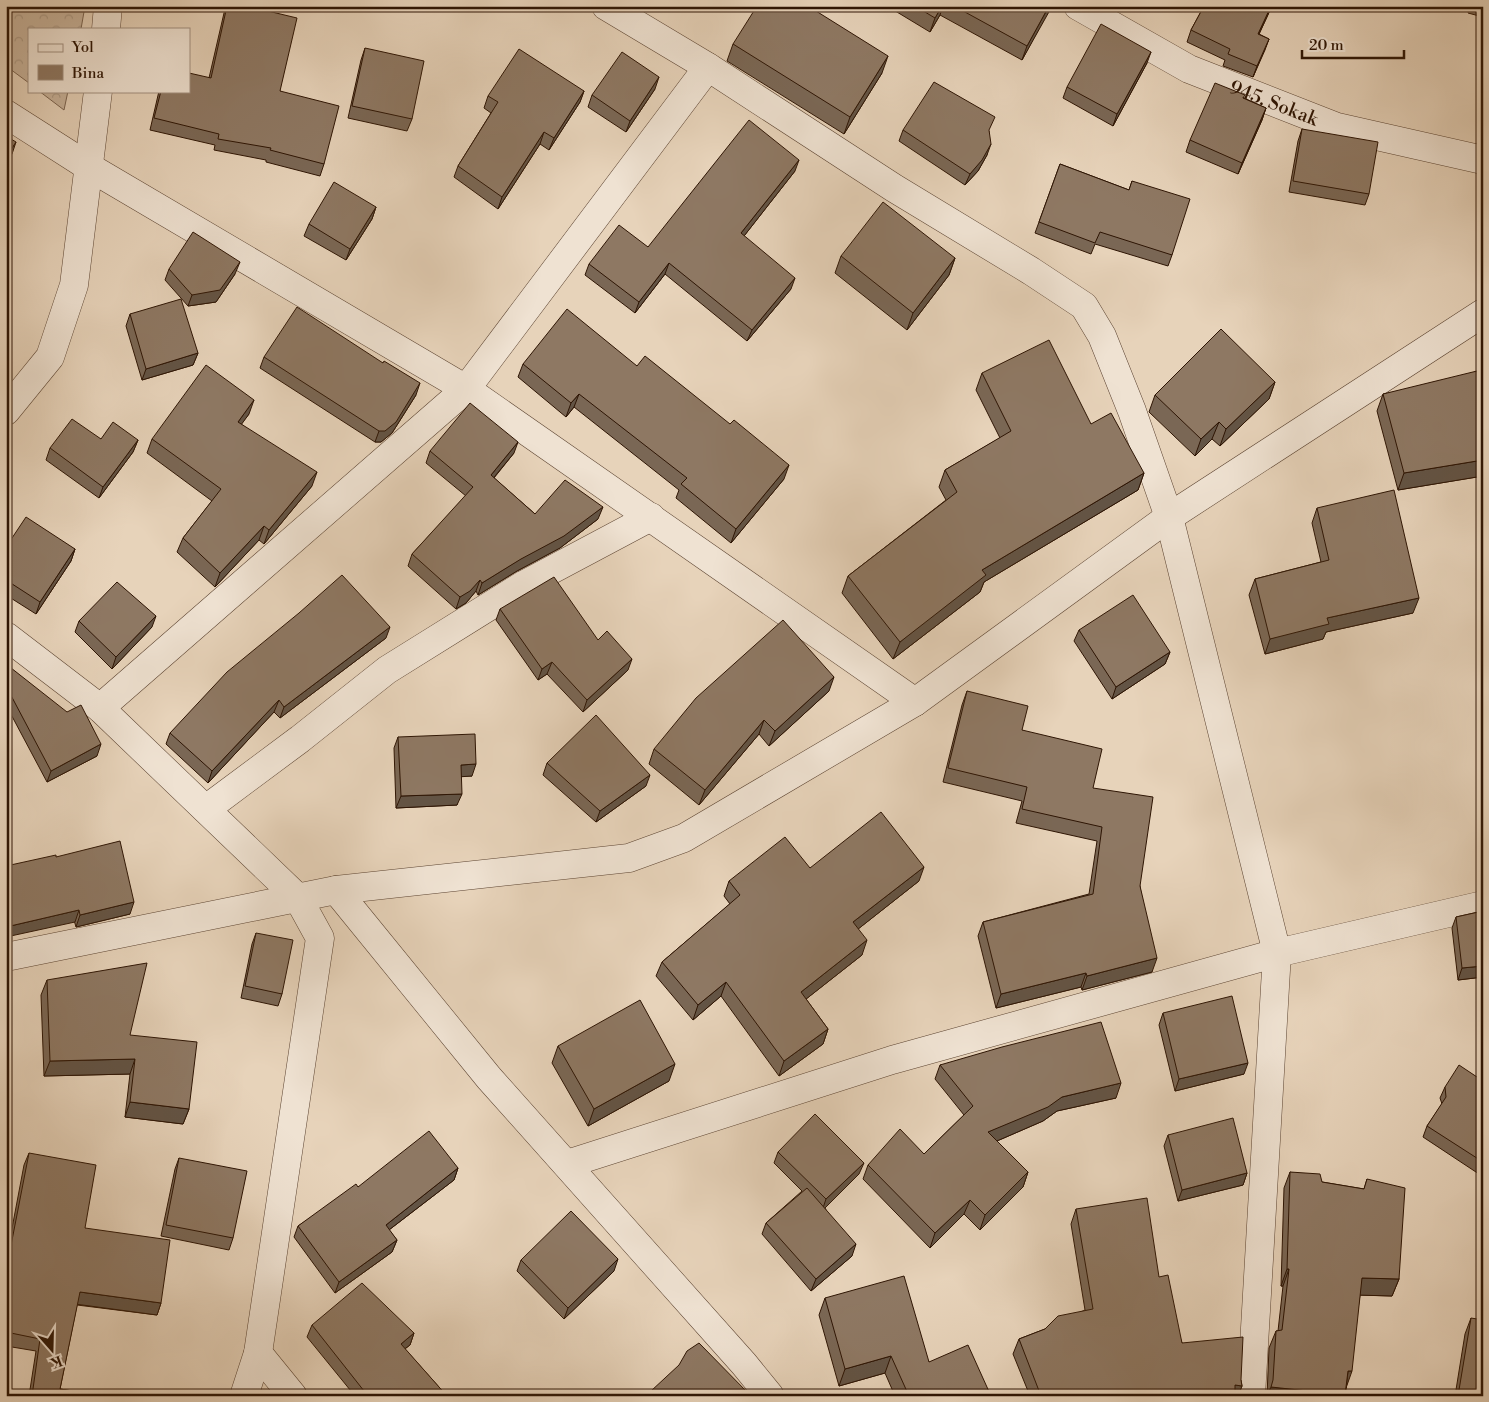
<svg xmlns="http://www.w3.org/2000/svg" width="1489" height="1402" font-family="'Libre Bodoni',serif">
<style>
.park{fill:url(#park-crowns);stroke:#7b6450}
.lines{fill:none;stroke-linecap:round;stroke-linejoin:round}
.minor-casing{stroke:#5c4432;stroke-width:29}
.minor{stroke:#efe2d2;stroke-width:28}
.wall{fill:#7a6755;stroke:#2e1504}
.shaded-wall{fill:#635445;stroke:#2e1504}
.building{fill:#8e7863;stroke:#2e1504}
.labels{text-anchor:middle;stroke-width:5;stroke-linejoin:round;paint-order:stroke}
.street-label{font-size:19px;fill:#2e1504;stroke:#efe2d2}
</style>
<defs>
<pattern id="park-crowns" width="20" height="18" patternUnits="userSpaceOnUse" patternTransform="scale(1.25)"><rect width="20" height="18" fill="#c8b39b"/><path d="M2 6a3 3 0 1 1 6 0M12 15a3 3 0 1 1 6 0" fill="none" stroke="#ac9984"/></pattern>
</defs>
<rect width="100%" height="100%" fill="#e7d3ba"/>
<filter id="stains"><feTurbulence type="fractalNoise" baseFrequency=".004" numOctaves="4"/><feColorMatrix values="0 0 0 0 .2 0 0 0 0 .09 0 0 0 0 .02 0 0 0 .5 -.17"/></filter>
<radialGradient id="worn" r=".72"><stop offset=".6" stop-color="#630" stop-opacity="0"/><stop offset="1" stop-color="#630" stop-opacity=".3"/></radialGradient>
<!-- park -->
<path class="park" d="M6,6H85L81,29H29V83L6,66Z
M39,91H68L64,110Z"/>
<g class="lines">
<!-- minor casing -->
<g class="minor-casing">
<g id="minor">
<path d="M606,6L708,67L894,188L1031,271L1084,306L1102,336L1132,411L1169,517L1277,953L1251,1396"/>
<path id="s1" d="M1078,6L1189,69L1337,127L1483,160"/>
<path d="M106,29L108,6"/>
<path d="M6,114L89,167L466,389L915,702"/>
<path d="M6,411L50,357L74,285L98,91"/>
<path d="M6,636L100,708L298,898L320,938L258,1353L244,1396"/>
<path d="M100,708L466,389L708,67"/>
<path d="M206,809L300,739L387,670L525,584L651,517"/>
<path d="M336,890L489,1078L744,1364L770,1396"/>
<path d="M6,957L336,890L629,858L684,838L915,702L1169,517L1483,313"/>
<path d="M567,1164L892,1060L1277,953L1483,905"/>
<path d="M258,1353L293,1396"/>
</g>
</g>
<!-- minor -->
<use href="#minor" class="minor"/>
</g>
<!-- wall -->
<path class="wall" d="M226,6H247L280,91L324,164L320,176L266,162V160L214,150L215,145L150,130L159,91H189L209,78L224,13Z
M887,6H1051L1022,60L940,15L930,32Z
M1204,6H1272L1259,34L1269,39L1253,77L1223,66L1225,60L1187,42L1191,30Z
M1470,6H1483V17L1468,13Z
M733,44L882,73L844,134L727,61Z
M365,48L412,119L407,131L348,118L361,60Z
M1147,63L1113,126L1063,98L1067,87Z
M655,89L626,132L588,107L592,95Z
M584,91L580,102L549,150L540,144L498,209L454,177L458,166L491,113L484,108L488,96Z
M1244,98L1266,108L1262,120L1238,174L1186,152L1190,140Z
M1302,129L1369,194L1365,205L1289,192L1298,141Z
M903,130L989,131L987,155L978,171L965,185L899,141Z
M1060,164L1129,190L1132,181L1172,255L1168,266L1095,244L1091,254L1035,233Z
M795,171L744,236L791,289L747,341L665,274L635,313L585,275L589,264L648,247Z
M376,207L372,219L346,260L304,236L309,224Z
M841,256L955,258L949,275L907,330L835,273Z
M169,269L235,274L216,302L188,306L165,280Z
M130,314L198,353L193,365L142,380L126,326Z
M264,357L383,363L416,395L392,433L381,442H375L260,368Z
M523,364L637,366L784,479L731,543L676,498L679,490L574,407L566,417L518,377Z
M982,373L1091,424L1144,473L1138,490L984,582L980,592L893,659L842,593L848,576L946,500L939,487L945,470L1000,438L976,390Z
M1483,380V476L1398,490L1377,411L1383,394Z
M1275,382L1269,399L1220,446L1212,439L1195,456L1149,412L1155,395Z
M249,414L241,424L312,486L264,544L259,540L215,587L177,552L183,538L212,501L147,453L152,439Z
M101,439L138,440L133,452L99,498L46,460L50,448Z
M430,451L514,453L494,478L535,514L598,519L560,548L517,571L478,595L476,591L466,603L456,609L408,566L412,554L466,496L426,463Z
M1317,508L1413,613L1326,632L1323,639L1265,654L1249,595L1255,579L1321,562L1312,523Z
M6,547L75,549L71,561L36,614L6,595Z
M500,609L598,640L628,670L583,712L547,674L538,680L496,620Z
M79,621L152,627L112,669L75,632Z
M1079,630L1170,652L1165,664L1112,699L1074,641Z
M386,638L280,718L274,712L208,783L166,744L170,733Z
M6,664L97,756L47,782L6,705Z
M829,691L769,746L759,734L699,805L649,764L654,749Z
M967,691L1022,730L1093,788L1140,886L1152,972L1113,982L1082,990L1081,987L996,1008L978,936L983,922L1089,894L1097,841L1016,823L1022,801L943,782L962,705Z
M398,737L472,776H461L457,805L396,808L394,748Z
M547,763L646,786L596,822L543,775Z
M56,857L130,914L76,927Z
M810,868L919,881L858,929L862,955L806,999L828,1029L823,1044L779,1076L721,996L693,1020L656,976L662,962L730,904L724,896L729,881Z
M1483,911V977L1458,980L1452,928L1456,917Z
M256,933L282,994L278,1006L241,998L252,944Z
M47,980L189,1109L183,1124L125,1117L130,1074L44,1076L41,995Z
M1163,1013L1244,1074L1175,1091L1159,1025Z
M558,1046L669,1081L588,1126L552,1063Z
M940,1065L1116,1098L1057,1111L1043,1121L997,1141L1028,1172L1023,1187L980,1230L964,1214L930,1248L863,1179L868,1165L924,1154L964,1115L935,1079Z
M1483,1081V1176H1482L1423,1137L1427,1126L1442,1104L1440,1098L1445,1087Z
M1168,1135L1247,1173L1243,1185L1178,1201L1164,1146Z
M778,1152L859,1174L825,1208L852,1256L811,1291L762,1234L766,1223L802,1191L774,1163Z
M29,1153L85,1228L161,1303L157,1315L77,1305L60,1389L105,1396H29L36,1351L6,1346V1260L24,1165Z
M179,1158L233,1238L229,1250L161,1236L175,1169Z
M458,1168L454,1180L389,1230L397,1240L392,1252L335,1293L294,1237L298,1226L358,1187Z
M1290,1172L1322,1182L1364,1189L1367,1179L1399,1279L1392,1296L1360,1295L1345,1396H1267L1269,1348L1276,1331H1278L1283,1286H1281L1284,1188Z
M1076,1209L1159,1277L1182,1343L1241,1380L1242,1386L1238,1396H1030L1013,1354L1019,1339L1045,1329L1085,1310L1071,1224Z
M521,1260L614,1271L564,1319L517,1271Z
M825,1298L929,1362L991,1396H895L885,1373L839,1386L819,1315Z
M1471,1318L1483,1396H1455L1465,1334Z
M312,1325L414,1333L410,1345L405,1349L447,1396H355L307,1337Z"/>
<!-- shaded-wall -->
<path class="shaded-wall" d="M942,6H943L940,15L930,32L935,18Z
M1049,6H1051L1050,10L1022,60L1027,46Z
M1271,6H1272L1254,45L1258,34Z
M1269,39L1265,50L1253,77L1257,66Z
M1151,52L1147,63L1113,126L1117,114Z
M888,56L882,73L844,134L850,117Z
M659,77L655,89L626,132L630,121Z
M584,91L580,102L549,150L554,138Z
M1266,108L1262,120L1238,174L1242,163Z
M544,132L540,144L498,209L502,197Z
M16,142L12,154L6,162V157Z
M991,144L987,155L978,171L965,185L970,174Z
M799,160L795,171L737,245L741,233Z
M376,207L372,219L346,260L350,249Z
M955,258L949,275L907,330L913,313Z
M240,262L235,274L216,302L188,306L192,295Z
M669,263L665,274L635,313L639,302Z
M795,278L791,289L747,341L752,330Z
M198,353L193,365L142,380L146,369Z
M1275,382L1269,399L1220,446L1226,429Z
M420,383L416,395L392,433L381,442H375L379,431Z
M579,394L574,407L566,417L571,403Z
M254,400L249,414L233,436L238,422Z
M1219,422L1212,439L1195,456L1201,439Z
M138,440L133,452L99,498L103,487Z
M518,442L514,453L486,487L491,475Z
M1483,460V476L1398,490L1404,473Z
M789,465L784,479L731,543L736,529Z
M317,472L312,486L264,544L269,530Z
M1144,473L1138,490L984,582L980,592L893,659L900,642L982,570Z
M603,507L598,519L560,548L517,571L478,595L482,583Z
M264,526L259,540L215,587L220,573Z
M75,549L71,561L36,614L40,602Z
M480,580L476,591L466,603L456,609L460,597Z
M1419,598L1413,613L1326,632L1323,639L1265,654L1270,639L1327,618Z
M156,616L152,627L112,669L116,657Z
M390,627L386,638L280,718L284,707Z
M1170,652L1165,664L1112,699L1116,687Z
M632,659L628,670L583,712L587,700Z
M552,662L547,674L538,680L542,669Z
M834,677L829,691L769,746L775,731Z
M279,700L274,712L208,783L212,771Z
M764,720L759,734L699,805L705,790Z
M101,744L97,756L47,782L51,771Z
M476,764L472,776L457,777L461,765Z
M650,775L646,786L596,822L600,811Z
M462,794L457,805L396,808L401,796Z
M924,867L919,881L848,937L853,922Z
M134,902L130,914L76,927L80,915Z
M79,910L75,922L6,937V927Z
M867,940L862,955L796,1007L801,992Z
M1157,958L1152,972L1113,982L1082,990L1087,976Z
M1483,966V977L1458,980L1462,968Z
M1086,973L1081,987L996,1008L1001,994Z
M726,982L721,996L693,1020L698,1005Z
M828,1029L823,1044L779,1076L784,1061Z
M135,1059L130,1074L44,1076L50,1061Z
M1248,1063L1244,1074L1175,1091L1179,1079Z
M675,1064L669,1081L588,1126L594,1109Z
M1121,1083L1116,1098L1057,1111L1043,1121L983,1147L988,1132L1062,1097Z
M130,1102L189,1109L183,1124L125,1117Z
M864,1163L859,1174L822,1211L826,1199Z
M458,1168L454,1180L381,1236L386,1225Z
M1028,1172L1023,1187L980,1230L985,1215Z
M1247,1173L1243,1185L1178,1201L1182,1190Z
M970,1200L964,1214L930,1248L935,1233Z
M397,1240L392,1252L335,1293L339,1282Z
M856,1244L852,1256L811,1291L816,1279Z
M618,1259L614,1271L564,1319L568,1308Z
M1287,1269H1289L1283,1286H1281Z
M1362,1278L1399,1279L1392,1296L1356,1295Z
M80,1292L161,1303L157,1315L75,1304Z
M414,1333L410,1345L396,1355L401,1344Z
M891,1356L885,1373L839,1386L845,1369Z
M1348,1371H1352L1346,1388Z
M1235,1385L1242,1386L1238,1396H1228Z
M1271,1387L1345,1395V1396H1267Z"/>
<!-- building -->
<path class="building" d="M227,6H247L297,18L280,91L339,106L324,164L270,150L271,148L218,139L219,134L154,118L161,91H189V73L211,78Z
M757,6H808L888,56L850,117L733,44Z
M915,6H942L935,18Z
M954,6H1049L1027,46Z
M1204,6H1271L1258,34L1269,39L1257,66L1228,54L1230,49L1191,30Z
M1101,24L1151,52L1117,114L1067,87Z
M365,48L424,61L412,119L352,106Z
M519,49L584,91L554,138L544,132L502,197L458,166L498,102L488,96Z
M622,52L659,77L630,121L592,95Z
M934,82L995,117L989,130L991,144L982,160L970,174L903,130Z
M1215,83L1245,95L1243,98L1266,108L1242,163L1190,140Z
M749,120L799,160L741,233L795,278L752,330L669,263L639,302L589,264L619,225L648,247Z
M1302,129L1378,142L1369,194L1293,181Z
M6,136L16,142L6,157Z
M1060,164L1129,190L1132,181L1190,199L1172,255L1100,232L1095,243L1039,222Z
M334,182L376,207L350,249L309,224Z
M883,202L955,258L913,313L841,256Z
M193,232L240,262L220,290L192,295L169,269Z
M181,299L198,353L146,369L130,314Z
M297,307L383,363L384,361L420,383L396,422L385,431H379L264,357Z
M567,309L637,366L645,356L730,424L734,420L789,465L736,529L681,484L687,478L579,394L571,403L523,364Z
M1221,329L1275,382L1226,429L1219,422L1201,439L1155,395Z
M1049,340L1091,424L1111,413L1144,473L982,570L986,575L900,642L848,576L957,492L945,470L1011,431L982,373Z
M206,365L254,400L238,422L317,472L269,530L264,526L220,573L183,538L221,489L152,439Z
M1481,370L1483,380V460L1404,473L1383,394Z
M470,403L518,442L491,475L535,514L565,480L603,507L564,536L521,559L482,583L480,580L470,591L460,597L412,554L473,487L430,451Z
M72,419L101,439L113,422L138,440L103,487L50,448Z
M1394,490L1419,598L1327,618L1329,624L1270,639L1255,579L1329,560L1317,508Z
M26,517L75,549L40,602L6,580V547Z
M342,575L390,627L284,707L279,700L212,771L170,733L227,672L299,613Z
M554,577L598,640L607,631L632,659L587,700L552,662L542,669L500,609Z
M117,582L156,616L116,657L79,621Z
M1133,595L1170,652L1116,687L1079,630Z
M783,620L834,677L775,731L764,720L705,790L654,749L696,698Z
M6,664L67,712L81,705L101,744L51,771L6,686Z
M967,691L1028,706L1022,730L1102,749L1093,788L1153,797L1140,886L1157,958L1118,968L1087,976L1086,973L1001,994L983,922L1093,894L1102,827L1022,809L1027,787L948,768Z
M596,715L650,775L600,811L547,763Z
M475,734L476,764L461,765L462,794L401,796L398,737Z
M881,812L924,867L853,922L867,940L801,992L828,1029L784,1061L726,982L698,1005L662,962L740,895L729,881L785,837L810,868Z
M120,841L134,902L80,915L79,910L6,927V866L56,855V857Z
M1483,911V966L1462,968L1456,917Z
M256,933L293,940L282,994L245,986Z
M147,963L130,1035L197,1042L189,1109L130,1102L135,1059L50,1061L47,980Z
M1232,996L1248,1063L1179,1079L1163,1013Z
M640,1000L675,1064L594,1109L558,1046Z
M1101,1022L1121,1083L1062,1097L1048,1107L988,1132L1028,1172L985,1215L970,1200L935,1233L868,1165L900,1129L924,1154L973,1106L940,1065L1002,1047Z
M1459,1065L1483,1081V1162L1427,1126L1446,1097L1445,1087Z
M815,1114L864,1163L826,1199L778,1152Z
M1233,1118L1247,1173L1182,1190L1168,1135Z
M429,1131L458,1168L386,1225L397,1240L339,1282L298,1226L356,1184L358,1187Z
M29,1153L96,1165L85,1228L170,1240L161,1303L80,1292L60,1389L105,1396H32L40,1339L6,1332V1271Z
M179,1158L247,1171L233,1238L166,1225Z
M1290,1172L1320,1174L1322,1182L1364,1189L1367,1179L1405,1188L1399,1279L1362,1278L1352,1371H1348L1345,1395L1271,1387L1273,1380L1276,1331L1282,1330L1289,1269H1287Z
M807,1188L856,1244L816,1279L766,1223Z
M1147,1198L1159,1277L1168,1275L1182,1343L1243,1337L1241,1380L1242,1386L1235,1385V1395L1228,1396H1141V1394L1134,1396H1041L1019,1339L1045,1329L1058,1316L1093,1309L1076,1209Z
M571,1211L618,1259L568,1308L521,1260Z
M904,1276L929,1362L968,1345L991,1396H909L891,1356L845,1369L825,1298Z
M362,1283L414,1333L401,1344L447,1396H368L312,1325Z
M1471,1318L1483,1320V1396H1458Z
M699,1343L750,1395L639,1396L651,1391L679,1365L687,1351Z"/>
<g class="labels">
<!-- street labels -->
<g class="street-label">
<text dy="7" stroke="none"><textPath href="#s1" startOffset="219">945. Sokak</textPath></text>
</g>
</g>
<!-- margin -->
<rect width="1489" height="1402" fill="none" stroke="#e7d3ba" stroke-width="25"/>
<rect x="8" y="8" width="1474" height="1387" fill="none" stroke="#2e1504" stroke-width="2.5"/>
<rect x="12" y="12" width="1464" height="1377" fill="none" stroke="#2e1504"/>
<!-- legend -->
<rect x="28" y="28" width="162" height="65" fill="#efe2d2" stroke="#a29080"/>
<rect x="38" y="44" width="25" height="8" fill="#efe2d2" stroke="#a29080"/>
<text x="72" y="52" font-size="15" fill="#2e1504">Yol</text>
<rect x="38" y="65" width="25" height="15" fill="#8e7863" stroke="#a29080"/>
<text x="72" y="78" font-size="15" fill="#2e1504">Bina</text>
<!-- north arrow -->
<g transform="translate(52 1350) rotate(160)" stroke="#efe2d2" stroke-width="4" paint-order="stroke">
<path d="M0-4L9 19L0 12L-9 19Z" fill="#2e1504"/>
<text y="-8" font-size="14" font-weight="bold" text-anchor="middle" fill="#2e1504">K</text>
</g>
<!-- scale -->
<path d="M1302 50v8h102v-8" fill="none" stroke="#2e1504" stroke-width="2.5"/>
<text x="1309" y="50" font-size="15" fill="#2e1504" stroke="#efe2d2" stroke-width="4" paint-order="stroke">20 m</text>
<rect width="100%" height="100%" filter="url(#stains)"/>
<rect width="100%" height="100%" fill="url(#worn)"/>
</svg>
